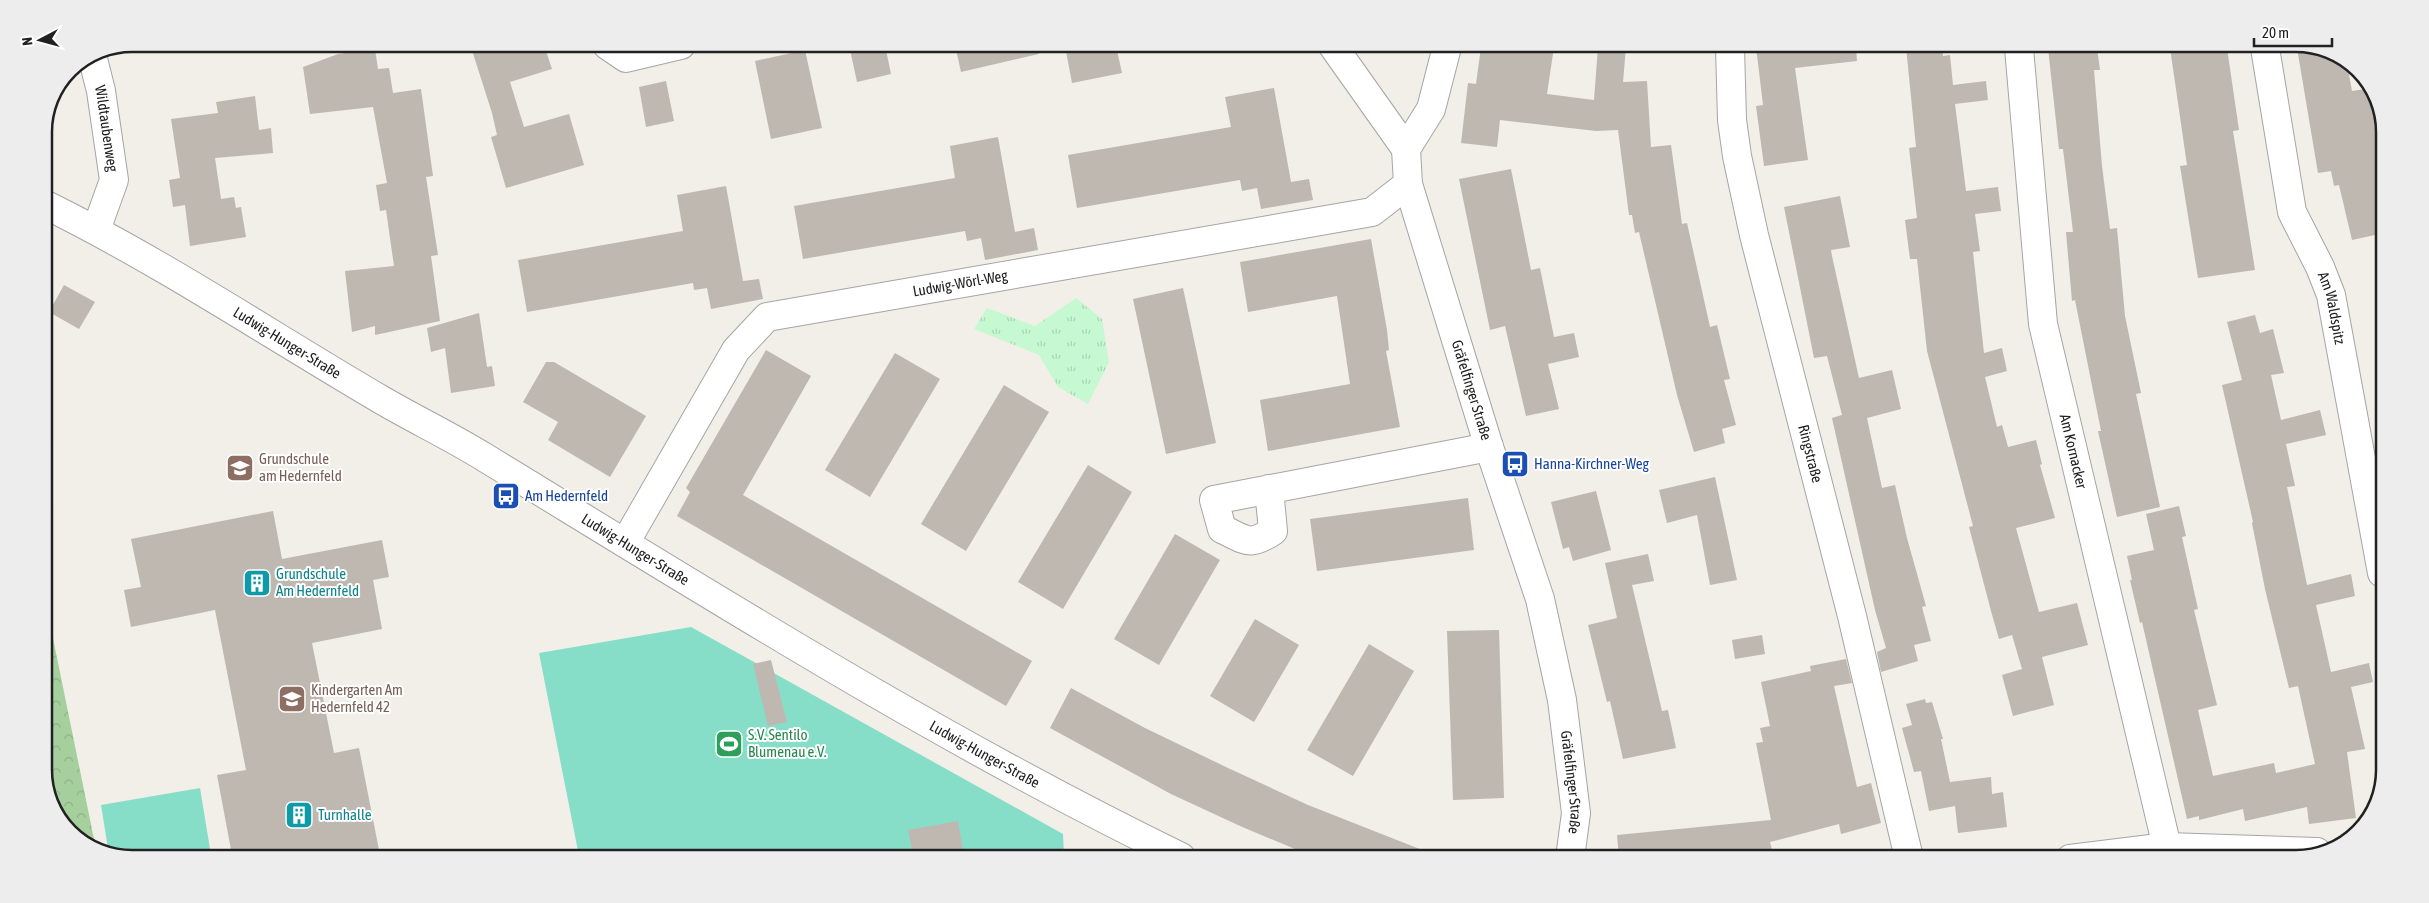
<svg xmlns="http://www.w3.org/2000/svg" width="2429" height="903" font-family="'Asap Condensed',sans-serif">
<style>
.forest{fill:url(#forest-crowns)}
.park{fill:url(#park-tufts)}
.pitch{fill:#87dec8}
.building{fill:#beb8b1}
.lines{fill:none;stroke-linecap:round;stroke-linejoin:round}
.street-casing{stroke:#a5a5a5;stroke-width:30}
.street{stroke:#fff;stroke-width:28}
.labels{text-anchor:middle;stroke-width:4;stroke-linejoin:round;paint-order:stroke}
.street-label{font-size:15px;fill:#212121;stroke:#fff}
.education-label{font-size:15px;fill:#785e54;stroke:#fff;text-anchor:start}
.transit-label{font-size:15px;fill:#164399;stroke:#fff;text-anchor:start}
.culture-label{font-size:15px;fill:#0d838f;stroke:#fff;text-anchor:start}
.leisure-label{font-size:15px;fill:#27864d;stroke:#fff;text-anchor:start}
.rim{fill:none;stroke:#212121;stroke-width:2.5}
</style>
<defs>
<pattern id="forest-crowns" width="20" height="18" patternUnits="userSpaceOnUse" patternTransform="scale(1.25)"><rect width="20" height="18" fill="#a5cf9d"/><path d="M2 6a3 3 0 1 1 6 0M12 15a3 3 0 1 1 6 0" fill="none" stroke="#8eb187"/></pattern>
<pattern id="park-tufts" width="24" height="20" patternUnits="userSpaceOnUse" patternTransform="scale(1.25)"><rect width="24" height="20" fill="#c6f9d1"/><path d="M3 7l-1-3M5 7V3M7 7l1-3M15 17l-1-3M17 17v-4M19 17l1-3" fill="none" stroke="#aad5b3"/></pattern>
</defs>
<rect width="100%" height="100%" fill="#f1efe7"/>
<!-- forest -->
<path class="forest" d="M44,596L45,599L96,849L62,825L44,777Z"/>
<!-- park -->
<path class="park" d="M1076,298L1102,319L1109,362L1088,404L1058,387L1039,355L974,329L987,308L1035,326Z"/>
<!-- pitch -->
<path class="pitch" d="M691,627L1063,834L1064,857L579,856L539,653Z
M200,788L211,855H109L101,805Z"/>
<!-- building -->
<path class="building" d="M470,44L544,45L552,69L510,82L524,127L569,114L584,165L506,188L491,137L497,135L492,113Z
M849,45H885L891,74L857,82Z
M955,45L1038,46L1039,54L961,72Z
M1065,46H1116L1122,73L1072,83Z
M1481,47H1554L1547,94L1594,100L1598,47H1626L1623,82L1647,81L1651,147L1671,145L1682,224L1687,223L1710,327L1717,325L1730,379L1724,380L1736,425L1722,429L1725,443L1694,452L1677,395L1639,232L1635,233L1632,215H1629L1618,130L1596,131L1500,120L1497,147L1461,143L1468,83L1476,84Z
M1756,47H1856L1857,61L1795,68L1808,160L1764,166L1756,106L1763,105Z
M1906,47L1942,48L1943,56L1950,55L1953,85L1986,81L1988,100L1955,104L1966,191L1998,187L2001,211L1975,214L1980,251L1973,252L1984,353L2002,348L2007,371L1985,377L1997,427L2002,425L2008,447L2036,440L2042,464L2040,465L2055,518L2016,528L2039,612L2077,603L2088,645L2042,657L2054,705L2013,716L2002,675L2022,669L2012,635L1999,639L1991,611L1969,527L1973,526L1927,351L1917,259H1910L1905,220L1917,218L1909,148L1916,147Z
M2048,48H2097L2100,70H2094L2102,166L2110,229L2117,228L2125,316L2141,393L2136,394L2160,507L2117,517L2098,431H2101L2075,300L2072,301L2066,232H2073L2063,149H2059Z
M2170,48H2227L2239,130L2233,131L2255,270L2198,278L2180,166L2187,165Z
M2297,48H2325L2347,64L2352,91L2371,88L2376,102L2385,155L2384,233L2352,240L2339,185L2334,186L2331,171L2318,173Z
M375,49L378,69L389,68L393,93L421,89L433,176L426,177L438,255L431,256L440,321L375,335V326L352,332L345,271L394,266L386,210L380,211L376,185L387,183L373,107L310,114L303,67L338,54Z
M805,50L822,128L771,139L755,61Z
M666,81L674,121L646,127L639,87Z
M1274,88L1291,182L1309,179L1313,200L1261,209L1257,188L1242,191L1240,180L1077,208L1068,155L1231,127L1225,97Z
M255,96L259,130L271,128L273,153L215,158L221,199L234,197L236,208L241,207L246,237L190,246L185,205L173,207L169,180L180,178L171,119L218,113L216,102Z
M998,137L1015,232L1034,228L1038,250L985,260L981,238L967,241L965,231L803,259L794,206L955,178L950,146Z
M1511,169L1531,270L1540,268L1554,337L1574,333L1579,357L1548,364L1559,409L1526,416L1505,326L1490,330L1459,179Z
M726,186L743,281L759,279L763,299L711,309L707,288L694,290L693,283L527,312L518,260L683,231L677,195Z
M1840,196L1850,247L1831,250L1832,256L1859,378L1892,370L1901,409L1867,418L1882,488L1895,485L1907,538L1926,606L1922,607L1931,641L1914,645L1918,661L1881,672L1877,652L1886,648L1875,610L1832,418L1842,415L1827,356L1814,358L1784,207Z
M1371,239L1387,330L1389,350L1386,351L1400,427L1268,451L1260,400L1350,384L1337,296L1248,312L1240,262Z
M64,285L95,302L79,329L49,312Z
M1183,288L1216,443L1166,454L1133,299Z
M479,313L487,367L492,366L495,386L451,393L445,348L431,352L427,328Z
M2255,315L2260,333L2273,329L2284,373L2271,375L2281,420L2320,410L2326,435L2286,444L2295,486L2287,487L2307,585L2351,574L2355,596L2316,605L2331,672L2369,663L2373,682L2351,687L2365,749L2347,752L2356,818L2309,824L2307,807L2245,821L2243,809L2199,820V816L2187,819L2142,622L2140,623L2130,580H2132L2127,556L2154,550L2146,514L2179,506L2186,536L2182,537L2198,609L2194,610L2217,705L2198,710L2213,776L2274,763L2276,773L2315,764L2298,686L2289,688L2265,589L2252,523L2253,522L2222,385L2242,380L2227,322Z
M766,350L811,376L743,495L1032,661L1006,706L677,516L690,492L686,488Z
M895,353L940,379L870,497L825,470Z
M546,362H554L646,416L610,477L548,440L558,422L523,402Z
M1004,385L1049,412L966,551L921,524Z
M1088,465L1132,492L1063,609L1018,582Z
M1715,477L1737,580L1710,585L1697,515L1667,523L1659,490Z
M1596,491L1611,550L1573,561L1569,547L1563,549L1551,502Z
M1468,498L1474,550L1317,571L1310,519Z
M273,511L282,559L382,540L389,577L373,580L382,629L312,643L334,753L359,748L380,855H232L217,775L246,770L215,610L131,627L124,590L141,587L131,539Z
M1175,534L1220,560L1159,665L1114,639Z
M1648,554L1654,581L1632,585L1662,711L1668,710L1676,748L1623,759L1610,701L1607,702L1588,625L1617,618L1605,563Z
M1255,619L1299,645L1254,722L1210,696Z
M1499,630L1504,798L1453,800L1447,631Z
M1762,635L1765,654L1735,659L1732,640Z
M1369,644L1414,671L1353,776L1307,750Z
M1846,659L1852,683L1834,686L1857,787L1871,783L1881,823L1841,834L1839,824L1770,842L1774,858H1619L1617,835L1771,820L1756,743L1763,742L1760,728L1770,726L1761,682L1811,671L1810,666Z
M771,660L787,722L768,726L753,664Z
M1071,688L1145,728L1228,768L1308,805L1440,857H1314L1240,826L1171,794L1050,728Z
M1925,699L1926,703L1932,702L1943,739H1941L1950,782L1991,777L1992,794L2003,792L2007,827L1958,833L1955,806L1929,811L1921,771L1914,772L1902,728L1912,725L1906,704Z
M958,821L964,856H913L908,830Z"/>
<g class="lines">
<!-- street casing -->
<g class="street-casing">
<g id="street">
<path d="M607,45L626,58L681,45"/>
<path d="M1333,46L1406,149"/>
<path id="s1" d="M1447,47L1431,109L1406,149L1408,184L1489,447L1540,599L1562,700L1576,813L1570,858"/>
<path id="s2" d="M1730,47L1732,120L1737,156L1754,235L1852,616L1909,858"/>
<path id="s3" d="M2019,48L2043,324L2167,847"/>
<path id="s4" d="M2265,48L2292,212L2320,267L2331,295L2382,573"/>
<path id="s5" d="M92,55L101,91L114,180L96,230"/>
<path id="s6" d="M44,204C160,261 269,334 380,399C414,419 450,436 484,457C712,596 940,740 1181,857"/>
<path d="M1269,489L1273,531C1249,547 1246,540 1222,529L1214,500L1489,447"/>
<path id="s7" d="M625,543L736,350L767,317L1372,212L1408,184"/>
<path d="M2070,859L2167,847L2317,852"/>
</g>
</g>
<!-- street -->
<use href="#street" class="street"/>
</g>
<!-- icons -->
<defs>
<g id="bus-square" transform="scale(1.4375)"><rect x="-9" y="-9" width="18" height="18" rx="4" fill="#1a4fb4" stroke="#fff"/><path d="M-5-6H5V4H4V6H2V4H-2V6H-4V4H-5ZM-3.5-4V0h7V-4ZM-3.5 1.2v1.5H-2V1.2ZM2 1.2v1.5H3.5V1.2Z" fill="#fff"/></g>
<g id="school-square" transform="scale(1.4375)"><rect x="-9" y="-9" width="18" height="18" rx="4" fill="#8d6e63" stroke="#fff"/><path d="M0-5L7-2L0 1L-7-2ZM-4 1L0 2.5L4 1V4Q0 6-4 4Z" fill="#fff"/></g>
<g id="building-square" transform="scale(1.4375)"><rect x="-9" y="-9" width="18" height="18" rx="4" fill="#0f9aa8" stroke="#fff"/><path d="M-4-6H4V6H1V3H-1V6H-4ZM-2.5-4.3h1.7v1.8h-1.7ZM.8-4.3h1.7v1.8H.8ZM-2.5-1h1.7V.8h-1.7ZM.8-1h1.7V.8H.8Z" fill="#fff"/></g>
<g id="stadium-square" transform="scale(1.4375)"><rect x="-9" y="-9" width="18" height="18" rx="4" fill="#2e9e5b" stroke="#fff"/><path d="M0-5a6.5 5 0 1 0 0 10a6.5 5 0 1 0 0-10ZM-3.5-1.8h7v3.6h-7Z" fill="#fff"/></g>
</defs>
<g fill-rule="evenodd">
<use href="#bus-square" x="1515" y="464"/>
<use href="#school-square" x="240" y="468"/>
<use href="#bus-square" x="506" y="496"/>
<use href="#building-square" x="257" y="583"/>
<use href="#school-square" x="292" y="699"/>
<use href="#stadium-square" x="729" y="744"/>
<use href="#building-square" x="299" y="815"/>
</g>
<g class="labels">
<!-- street labels -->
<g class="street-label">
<text dy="5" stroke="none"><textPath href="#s5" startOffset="75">Wildtaubenweg</textPath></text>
<text dy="5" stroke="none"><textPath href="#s7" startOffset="464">Ludwig-Wörl-Weg</textPath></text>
<text dy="5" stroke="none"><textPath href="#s4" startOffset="271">Am Waldspitz</textPath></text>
<text dy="5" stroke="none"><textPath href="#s6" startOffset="280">Ludwig-Hunger-Straße</textPath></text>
<text dy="5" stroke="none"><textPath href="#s1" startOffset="362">Gräfelfinger Straße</textPath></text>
<text dy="5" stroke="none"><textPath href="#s3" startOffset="408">Am Kornacker</textPath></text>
<text dy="5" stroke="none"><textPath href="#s2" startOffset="416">Ringstraße</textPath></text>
<text dy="5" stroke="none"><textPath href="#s6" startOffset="685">Ludwig-Hunger-Straße</textPath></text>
<text dy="5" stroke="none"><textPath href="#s6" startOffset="1090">Ludwig-Hunger-Straße</textPath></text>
<text dy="5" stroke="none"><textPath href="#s1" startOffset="768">Gräfelfinger Straße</textPath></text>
</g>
<!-- education labels -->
<g class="education-label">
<text x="259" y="464">Grundschule<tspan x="259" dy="17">am Hedernfeld</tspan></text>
<text x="311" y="695">Kindergarten Am<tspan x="311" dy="17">Hedernfeld 42</tspan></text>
</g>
<!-- transit labels -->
<g class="transit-label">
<text x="1534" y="469">Hanna-Kirchner-Weg</text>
<text x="525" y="501">Am Hedernfeld</text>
</g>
<!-- culture labels -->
<g class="culture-label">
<text x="276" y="579">Grundschule<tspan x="276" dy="17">Am Hedernfeld</tspan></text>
<text x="318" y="820">Turnhalle</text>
</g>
<!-- leisure labels -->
<g class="leisure-label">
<text x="748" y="740">S.V. Sentilo<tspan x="748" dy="17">Blumenau e.V.</tspan></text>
</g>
</g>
<!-- crop -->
<path d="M0 0H2429V903H0ZM132 52H2296A80 80 0 0 1 2376 132V770A80 80 0 0 1 2296 850H132A80 80 0 0 1 52 770V132A80 80 0 0 1 132 52Z" fill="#ededed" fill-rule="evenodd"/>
<path class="rim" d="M132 52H2296A80 80 0 0 1 2376 132V770A80 80 0 0 1 2296 850H132A80 80 0 0 1 52 770V132A80 80 0 0 1 132 52Z"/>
<!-- north arrow -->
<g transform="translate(40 40) rotate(264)" stroke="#ffffff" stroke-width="4" paint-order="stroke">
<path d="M0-4L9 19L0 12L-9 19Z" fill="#212121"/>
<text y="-8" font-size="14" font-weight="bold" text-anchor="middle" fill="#212121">N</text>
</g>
<!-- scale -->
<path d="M2254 38v8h78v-8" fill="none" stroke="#212121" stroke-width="2.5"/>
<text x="2262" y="38" font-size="15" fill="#212121" stroke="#ffffff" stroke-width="4" paint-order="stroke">20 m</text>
</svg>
